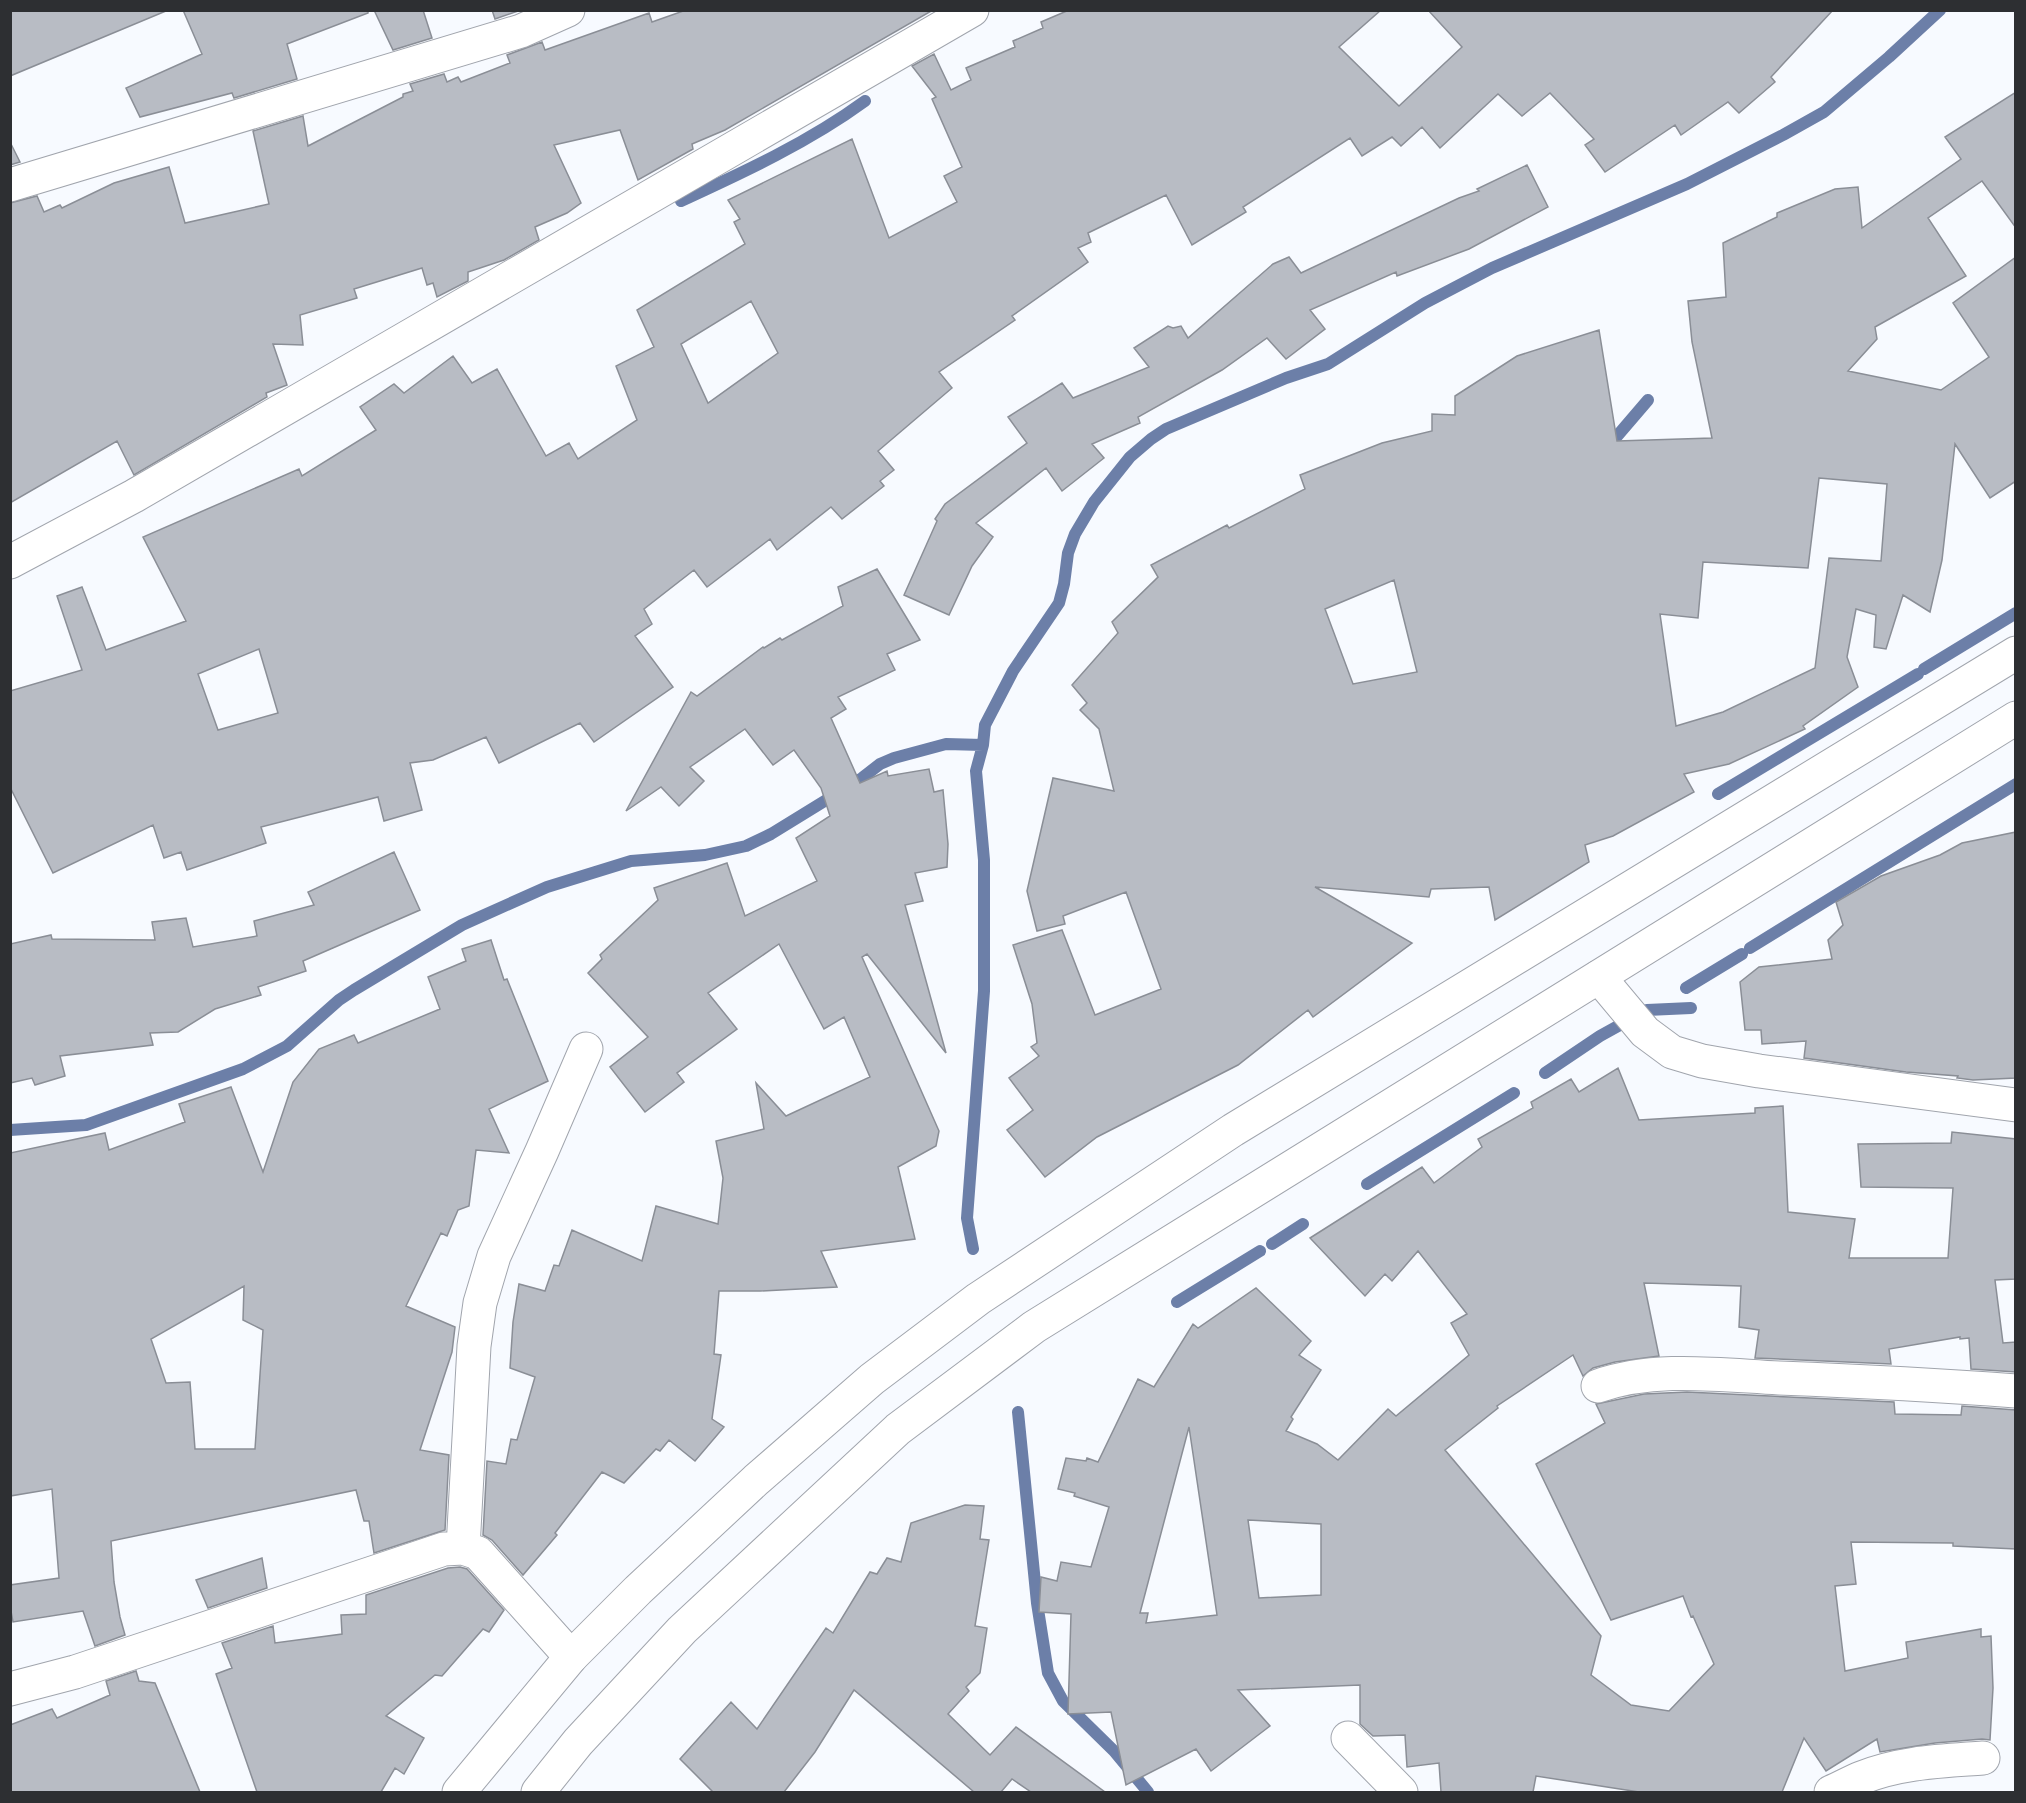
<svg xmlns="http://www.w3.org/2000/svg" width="2026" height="1803" font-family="'PT Sans',sans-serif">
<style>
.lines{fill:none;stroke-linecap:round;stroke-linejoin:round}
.stream{stroke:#6c7fa8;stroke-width:12}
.building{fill:#b8bcc4;stroke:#8a8e96;stroke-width:1.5;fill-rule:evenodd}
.street-casing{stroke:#a1a5ad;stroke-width:35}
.primary-casing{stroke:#a1a5ad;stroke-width:35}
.street{stroke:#fff;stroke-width:33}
.primary{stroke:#fff;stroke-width:33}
</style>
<rect width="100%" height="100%" fill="#f7faff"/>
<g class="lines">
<!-- stream -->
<path class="stream" d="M681,201C744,172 809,142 865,101
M1606,449L1648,400
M1924,669L2016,613
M1718,794L1918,674
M1750,948L2016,784
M1686,988L1742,954
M1545,1073L1600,1036L1647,1010L1691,1008
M10,1130L86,1125L243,1069L287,1046L339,1000L354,990L462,925L547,887L631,861L705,855L746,846L771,834L862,778L880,764L894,758L946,744L983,745
M1367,1184L1514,1093
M1272,1244L1303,1224
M973,1249L967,1218L984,991V860L976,771L983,745L985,725L1013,671L1059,603L1064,584L1068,553L1075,534L1094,502L1130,457L1151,439L1166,429L1286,378L1328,364L1425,303L1492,268L1687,184L1783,135L1824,112L1889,57L1940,10
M1177,1302L1260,1251
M1018,1412L1037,1603L1048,1673L1063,1701L1114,1751L1148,1792"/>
</g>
<!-- building -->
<path class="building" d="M10,10H166V11L10,76Z
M183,10H368V13L287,44L297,79L234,98L232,93L140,117L126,88L202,54Z
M374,10H423L432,38L393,50Z
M492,10H521L495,19Z
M686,10H933L725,130L692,144L693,149L638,180L620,130L554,145L581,203L567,213L535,227L539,240L504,260L468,272V281L437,297L433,283L427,285L422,268L354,289L357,298L300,315L303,345L273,344L287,385L266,393L267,397L134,475L117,441L10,503V203L37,196L44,212L60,205L62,208L114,183L169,167L185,223L269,204L253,131L303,116L308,146L403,97V94L413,91L410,84L444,74L447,82L458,77L461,82L510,63L507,55L542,42L545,50L649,13L652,22Z
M1069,10H1381L1339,47L1399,106L1462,47L1428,10H1833L1771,77L1775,82L1739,113L1728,102L1681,135L1675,125L1605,172L1585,145L1594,139L1550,93L1522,116L1498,94L1440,148L1422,127L1401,146L1392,137L1362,156L1350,138L1243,207L1246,212L1192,245L1166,195L1088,233L1091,242L1078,248L1088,262L1012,316L1015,320L939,372L952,388L878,451L894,470L880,481L884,486L842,519L831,507L777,550L770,539L707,587L694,570L644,609L652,624L635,636L673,687L594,742L580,723L499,763L486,737L433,760L410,763L422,810L384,821L378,797L261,827L266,843L187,870L181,852L164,858L153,825L53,873L10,787V691L82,670L57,596L82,587L106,650L186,621L143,537L299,469L302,476L376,430L360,407L394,384L404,393L453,356L472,383L497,369L546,456L569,443L578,459L637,420L616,366L654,347L637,310L745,244L734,222L740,219L728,200L852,139L889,238L957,202L944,176L962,167L932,99L936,97L912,66L934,54L951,90L971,80L966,68L1015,47L1013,41L1043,28L1041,22ZM751,301L778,353L708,403L681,344ZM259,649L278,713L218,730L198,674Z
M2016,92V228L1982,181L1928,218L1966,276L1875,327L1877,339L1848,371L1941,390L1989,357L1953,303L2016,257V481L1990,498L1955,444L1942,560L1930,612L1903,595L1886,649L1874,647L1876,615L1856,609L1847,657L1858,687L1803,726L1805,729L1729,764L1684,774L1694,792L1613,836L1585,845L1589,862L1495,920L1489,887L1431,889L1429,897L1315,887L1412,943L1313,1017L1308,1010L1238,1065L1097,1137L1045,1177L1007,1130L1033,1110L1009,1078L1039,1056L1031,1047L1037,1043L1032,1004L1013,945L1062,930L1095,1015L1161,989L1126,892L1063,916L1065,924L1037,931L1027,891L1053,778L1114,791L1099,729L1080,710L1087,703L1072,685L1118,633L1112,622L1158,577L1151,565L1227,525L1229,528L1305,489L1300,475L1382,443L1432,431V414L1455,415V396L1517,356L1599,330L1617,441L1712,438L1692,342L1688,301L1726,297L1723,243L1777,217V213L1835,189L1858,187L1862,228L1961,159L1945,137ZM1819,478L1887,484L1881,561L1829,558L1815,668L1723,712L1676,726L1660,614L1698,618L1703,562L1808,568ZM1394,580L1417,672L1353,684L1325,609Z
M10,142L20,162L10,165Z
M1527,165L1548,207L1469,249L1397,276L1396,272L1310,310L1325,329L1286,359L1267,338L1222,370L1138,417L1140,423L1092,444L1104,458L1062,491L1046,468L976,523L993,537L972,566L949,615L904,595L937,521L935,519L945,504L1027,443L1008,417L1062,383L1073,398L1149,367L1134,348L1168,326L1173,328L1181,326L1188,338L1273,264L1289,257L1301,273L1459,198L1479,191L1477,189Z
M877,569L920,640L887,654L895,670L838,697L846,709L831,718L860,783L887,771L888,776L929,769L934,792L943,790L948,844L947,867L915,873L923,901L905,905L946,1053L867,954L862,957L939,1131L936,1146L898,1167L915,1239L821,1251L837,1287L760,1291H719L714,1354L721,1355L712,1419L724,1427L695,1461L669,1440L660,1451L656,1449L624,1483L602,1472L555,1533L557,1535L523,1575L492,1540L483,1535L487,1461L506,1464L511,1439L517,1440L535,1377L510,1368L513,1322L519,1284L545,1291L554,1265L559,1266L572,1230L642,1261L656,1206L718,1224L723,1178L716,1141L764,1129L756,1083L786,1116L870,1077L844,1017L824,1029L779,944L708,993L737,1029L677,1073L684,1082L645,1112L610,1067L648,1037L588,973L602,959L600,955L658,900L654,888L727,863L745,916L817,881L796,838L830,816L821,788L794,750L773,765L745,729L690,767L704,781L679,806L661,787L626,811L691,692L697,696L763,647L764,648L780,638L782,640L843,606L838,587Z
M2016,832V1078L1973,1080L1957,1078L1958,1076L1906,1072L1804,1058L1806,1041L1762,1044L1761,1030H1745L1740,982L1759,967L1832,959L1828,940L1843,925L1836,902L1881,876L1940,855L1962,843Z
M394,852L420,910L303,961L306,971L258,987L261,995L215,1009L178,1032L150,1033L153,1045L60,1056L65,1076L35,1085L32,1078L10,1083V944L51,935L52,939L155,940L152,922L186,918L193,947L257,936L254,921L314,905L308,892Z
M491,940L504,980L507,979L548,1081L489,1109L509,1153L476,1150L469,1206L458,1210L447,1236L441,1233L406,1306L455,1327L452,1352L420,1450L449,1455L445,1530L374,1553L369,1521H364L356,1490L111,1541L114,1582L120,1617L125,1635L95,1646L83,1611L13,1622L10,1606V1585L59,1578L52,1489L10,1496V1153L105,1133L109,1150L185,1122L179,1104L231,1087L263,1172L293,1082L319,1049L354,1035L358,1043L440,1009L428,977L466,961L462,949ZM244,1286L243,1320L263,1330L255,1449H195L190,1382L166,1383L151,1339Z
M1618,1068L1639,1120L1755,1113V1108L1783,1106L1788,1212L1855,1219L1849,1258H1948L1953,1188L1861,1187L1858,1144L1951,1143L1952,1132L2016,1139V1279L1995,1280L2003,1343L2016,1342V1372L1971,1369L1969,1338L1960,1339V1337L1889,1349L1891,1364L1755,1358L1759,1330L1739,1327L1741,1286L1644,1283L1659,1356L1615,1362L1593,1368L1583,1376L1573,1355L1497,1406L1498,1408L1445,1450L1601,1636L1591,1675L1631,1705L1669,1711L1714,1664L1693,1616L1691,1617L1683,1596L1611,1620L1536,1464L1605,1423L1596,1404L1644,1394L1687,1392L1894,1402L1895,1414L1961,1415L1962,1406L2016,1410V1549L1953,1546V1543L1851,1542L1856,1584L1835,1586L1845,1671L1908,1658L1906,1642L1981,1629V1637L1991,1636L1993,1688L1990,1740L1982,1739L1935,1743L1880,1752L1877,1739L1826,1771L1804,1738L1782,1792H1639L1536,1776L1533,1792H1441L1439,1763L1407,1767L1405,1735L1373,1736L1360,1724V1685L1238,1690L1270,1726L1211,1771L1196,1749L1126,1785L1111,1712L1068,1714L1071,1614L1039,1612L1041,1577L1057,1581L1061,1562L1091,1567L1109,1507L1074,1496L1075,1493L1058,1489L1066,1458L1086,1461L1087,1458L1098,1462L1138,1379L1154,1387L1193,1324L1198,1328L1256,1288L1311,1341L1299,1355L1321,1370L1291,1417L1293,1419L1286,1431L1317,1444L1338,1460L1388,1409L1396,1416L1469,1355L1451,1323L1467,1314L1418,1251L1392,1281L1385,1274L1365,1296L1310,1238L1422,1167L1434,1183L1482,1147L1478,1139L1533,1108L1531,1102L1571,1079L1579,1092ZM1189,1427L1217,1615L1146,1623L1148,1613H1140ZM1248,1520L1321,1524V1595L1259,1598Z
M965,1505L984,1506L980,1539L989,1540L975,1626L987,1628L980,1673L966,1687L969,1691L948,1714L990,1755L1016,1727L1105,1792H1031L1012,1779L1001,1792H974L854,1690L815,1752L784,1792H713L680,1759L731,1702L757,1729L826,1628L833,1633L870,1572L877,1574L887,1558L901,1562L911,1523Z
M262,1558L267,1588L208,1608L196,1580Z
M460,1567L467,1569L504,1610L489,1632L483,1629L442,1676L435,1675L386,1716L424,1738L404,1774L395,1768L381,1792H257L216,1674L232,1668L222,1643L273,1626L275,1643L342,1634L341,1615L366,1614V1595L448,1568Z
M136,1671L139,1681L155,1683L200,1792H10V1725L52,1709L57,1718L110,1695L106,1681Z"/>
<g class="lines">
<!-- street casing -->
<g class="street-casing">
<path id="street" d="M10,185L521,31L568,10
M10,562L134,496L972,10
M1599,977L1645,1032L1672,1052L1702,1061L1759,1071L2016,1105
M1598,1386C1655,1366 1719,1375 1779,1378C1858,1381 1937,1385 2016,1391
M463,1548L474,1346L480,1303L494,1256L542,1151L586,1049
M10,1689L75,1672L444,1549L463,1548L478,1553L571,1657
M1348,1738L1401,1792
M1831,1792C1841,1788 1851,1782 1861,1778C1900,1762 1943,1761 1983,1758"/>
</g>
<!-- primary casing -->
<g class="primary-casing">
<path id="primary" d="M459,1792L571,1657L638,1590L756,1480L872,1379L978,1299L1233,1130L2016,653
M538,1792L578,1742L682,1630L898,1429L1034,1327L2016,718"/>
</g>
<!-- street -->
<use href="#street" class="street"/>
<!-- primary -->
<use href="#primary" class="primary"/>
</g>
<!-- border -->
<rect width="2026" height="1803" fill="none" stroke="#2d2f32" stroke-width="24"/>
</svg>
